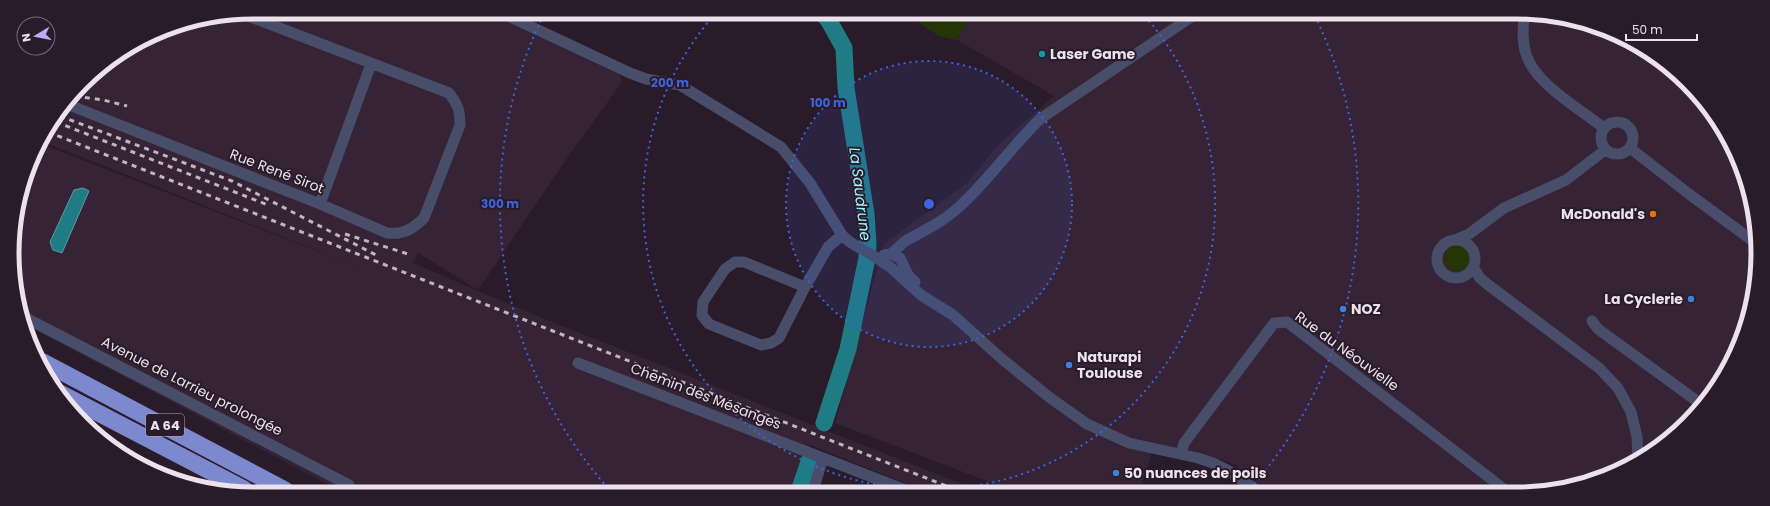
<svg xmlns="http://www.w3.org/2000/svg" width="1770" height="506" font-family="Poppins,sans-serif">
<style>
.built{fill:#362335}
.green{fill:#243506}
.water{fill:#1f7c85;stroke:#5c9ba4}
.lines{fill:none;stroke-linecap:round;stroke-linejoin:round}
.river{stroke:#1f7c85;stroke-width:17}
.minor{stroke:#484d69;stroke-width:11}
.highway{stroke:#7d89ce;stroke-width:17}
.rail{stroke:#c1b6c0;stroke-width:3;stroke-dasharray:5 5;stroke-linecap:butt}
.ring{fill:none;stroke:#3c64db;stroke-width:2;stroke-dasharray:2 4}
.culture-dot{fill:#0f9aa8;stroke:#291b29;stroke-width:1.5}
.food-dot{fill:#e8710a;stroke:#291b29;stroke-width:1.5}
.shop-dot{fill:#3f7fe0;stroke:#291b29;stroke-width:1.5}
.labels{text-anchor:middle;stroke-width:4;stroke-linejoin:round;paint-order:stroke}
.shield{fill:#291b29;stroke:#b2a6b1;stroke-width:1}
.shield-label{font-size:13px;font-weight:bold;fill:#ece2eb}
.poi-label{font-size:14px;font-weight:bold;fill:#ece2eb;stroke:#291b29;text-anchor:start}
.street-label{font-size:14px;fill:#ece2eb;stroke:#291b29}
.water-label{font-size:15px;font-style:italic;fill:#a1f3fc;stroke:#291b29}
.rim{fill:none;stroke:#ece2eb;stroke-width:5}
.centre{fill:#3c64db;stroke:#291b29;stroke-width:2}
.ring-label{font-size:12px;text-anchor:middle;font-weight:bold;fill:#3c64db;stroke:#291b29;stroke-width:4;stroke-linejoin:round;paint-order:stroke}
</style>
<rect width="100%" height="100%" fill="#291b29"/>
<!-- built -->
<path class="built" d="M253,12L490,13L620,75L622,82L561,167L478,290L418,253L413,263L537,316L980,491H925L810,445L798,470L792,491L338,490L24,324L20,316L13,237L37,147L39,143L376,274L41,141L94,72L161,30Z
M970,15L1564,17L1651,52L1717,119L1753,206V300L1733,360L1687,424L1623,469L1548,492L1263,491L1234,464L1201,453L1154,445L1140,491H1013L835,423L884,244L968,182L998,145L1054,96L957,40Z"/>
<!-- green -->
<path class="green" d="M906,14L970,15L957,40L939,36Z
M1444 258a13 13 0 1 1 26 0a13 13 0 1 1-26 0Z"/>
<!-- water -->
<path class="water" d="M83,188L89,191L62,253L53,250L50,242L74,190Z"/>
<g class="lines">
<!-- river -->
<path class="river" d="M823,14L829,21L844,48L846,88L866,214L868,243L867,258L848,349L824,423
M799,491L810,459"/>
<!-- minor -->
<path class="minor" d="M502,13L630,73L646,79L680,85L781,147L810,183L842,235C851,245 861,248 872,255C878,258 882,263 889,266L921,295L953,315L1002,359L1049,397L1087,424L1129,443L1198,458L1213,463L1229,471L1258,491
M1524,16C1523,29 1522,42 1526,54C1535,84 1580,109 1604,128
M69,105L320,204L387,233C403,235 413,229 424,218L460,125C460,110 458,105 449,93L243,14
M1601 138a16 16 0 1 1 32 0a16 16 0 1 1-32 0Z
M1630,148L1689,194L1753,241
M320,204L371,64
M1457,239L1469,234L1504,208L1566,180L1605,150
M1437 259a19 19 0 1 1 38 0a19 19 0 1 1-38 0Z
M891,254C896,250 901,244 907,240C924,231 944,221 959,207C989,180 1011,147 1040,119L1194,15
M884,255L891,254L900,258L908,275L915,282
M735,262H744L805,287L779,338L771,343L761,345L709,324L702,315L703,302L725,269Z
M1473,267L1480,278L1487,284L1599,368L1618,388L1631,412L1637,437L1638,459
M805,287L828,247L842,235
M20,315L349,485
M1592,321L1598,329L1701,404
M578,363L908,491
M1181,454L1184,443L1274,323L1287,322L1508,492
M813,491L823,458"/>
<!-- highway -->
<path class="highway" d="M43,362L285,490
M58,392L244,489"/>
<!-- rail -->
<path class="rail" d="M75,96L103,100L127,106
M60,116L232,181L378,256
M56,122L268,205
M48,132L959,491
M345,234L411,255"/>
</g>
<!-- distance rings -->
<circle cx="929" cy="204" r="143" fill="#3c64db" fill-opacity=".12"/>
<g class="ring">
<circle cx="929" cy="204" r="143"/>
<path d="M1145 16A286 286 0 1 1 715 14"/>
<path d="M608 488A429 429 0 0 1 543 16M1315 16A429 429 0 0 1 1248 491"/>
</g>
<!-- markers -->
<circle class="culture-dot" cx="1042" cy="54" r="4"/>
<circle class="food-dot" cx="1653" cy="214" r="4"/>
<g class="shop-dot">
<circle cx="1691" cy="299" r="4"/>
<circle cx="1343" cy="309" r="4"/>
<circle cx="1069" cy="365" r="4"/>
<circle cx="1116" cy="473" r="4"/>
</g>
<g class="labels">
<!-- shield labels -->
<rect class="shield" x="146" y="414" width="38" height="22" rx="3"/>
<g class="shield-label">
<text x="165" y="430">A 64</text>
</g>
<!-- poi labels -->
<g class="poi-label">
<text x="1050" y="59">Laser Game</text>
<text x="1645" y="219" text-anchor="end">McDonald's</text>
<text x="1683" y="304" text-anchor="end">La Cyclerie</text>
<text x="1351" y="314">NOZ</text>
<text x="1077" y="362">Naturapi<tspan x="1077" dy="16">Toulouse</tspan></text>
<text x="1124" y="478">50 nuances de poils</text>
</g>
<!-- street labels -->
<g class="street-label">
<text transform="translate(277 171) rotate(21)" y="5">Rue René Sirot</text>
<text transform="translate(1347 351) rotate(36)" y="5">Rue du Néouvielle</text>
<text transform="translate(192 386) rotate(27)" y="5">Avenue de Larrieu prolongée</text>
<text transform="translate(706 396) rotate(21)" y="5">Chemin des Mésanges</text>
</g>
<!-- water labels -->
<g class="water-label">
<text transform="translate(860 194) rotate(83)" y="5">La Saudrune</text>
</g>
</g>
<!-- crop -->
<path d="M0 0H1770V506H0ZM253 19H1517A234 234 0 0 1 1751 253V253A234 234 0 0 1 1517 487H253A234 234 0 0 1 19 253V253A234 234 0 0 1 253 19Z" fill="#291b29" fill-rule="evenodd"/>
<path class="rim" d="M253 19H1517A234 234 0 0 1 1751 253V253A234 234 0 0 1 1517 487H253A234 234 0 0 1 19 253V253A234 234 0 0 1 253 19Z"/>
<circle cx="929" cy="204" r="6" class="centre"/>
<g class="ring-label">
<text x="670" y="87">200 m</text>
<text x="828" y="107">100 m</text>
<text x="500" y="208">300 m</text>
</g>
<!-- north arrow -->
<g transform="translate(36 36) rotate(260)"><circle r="19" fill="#291b29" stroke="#776b77"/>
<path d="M0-3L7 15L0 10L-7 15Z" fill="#b8abf7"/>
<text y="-6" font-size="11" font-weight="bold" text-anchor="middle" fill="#ece2eb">N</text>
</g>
<!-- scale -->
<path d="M1626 34v6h71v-6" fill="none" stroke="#ece2eb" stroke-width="2"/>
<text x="1632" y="34" font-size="12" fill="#ece2eb" stroke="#291b29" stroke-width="3" paint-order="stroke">50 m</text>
</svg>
